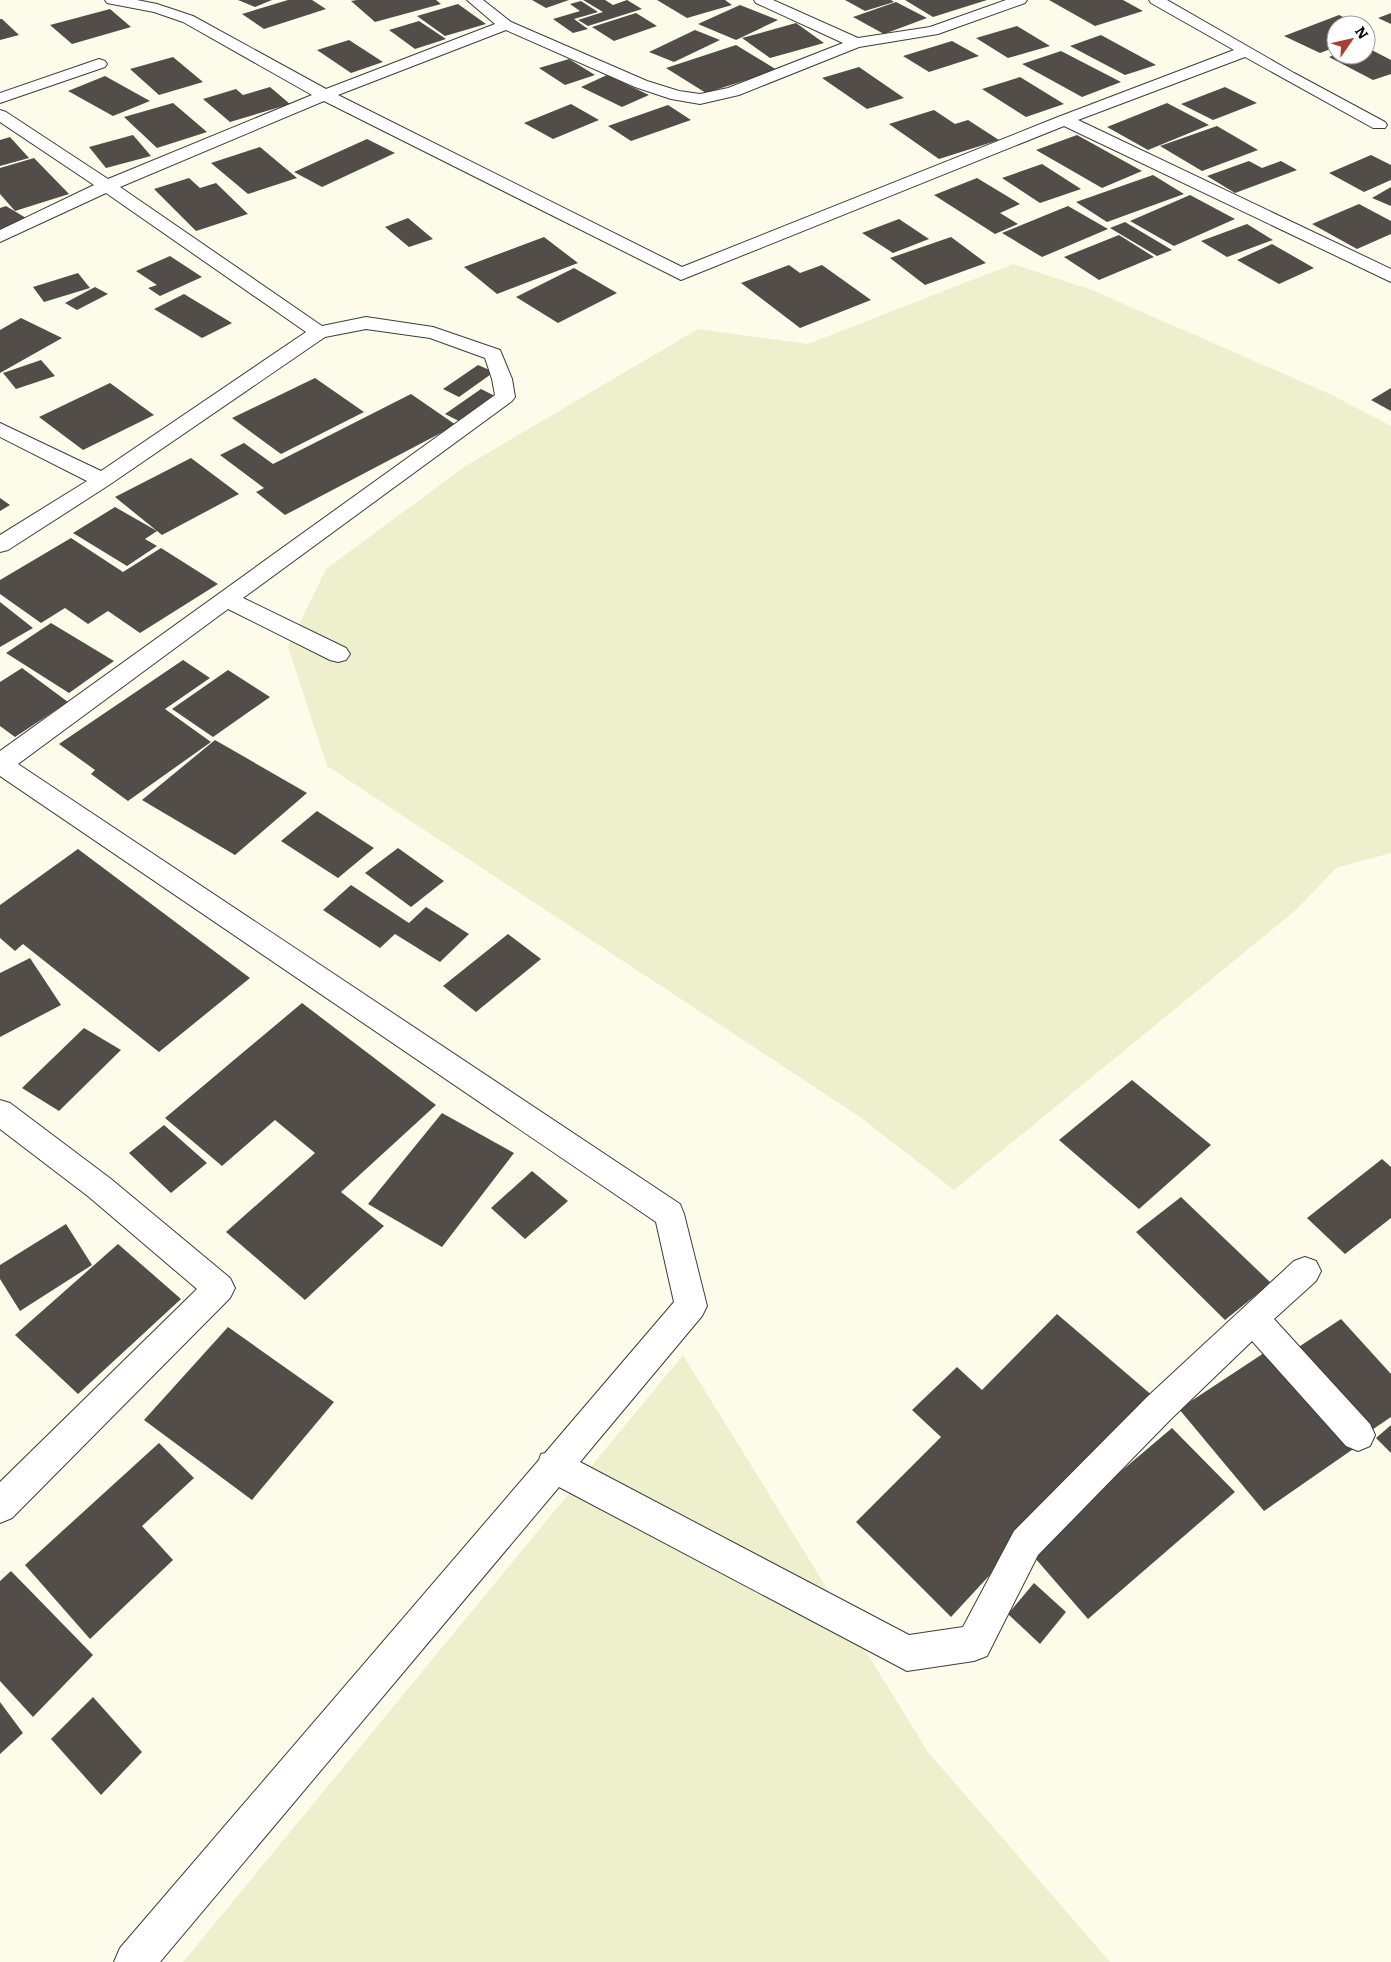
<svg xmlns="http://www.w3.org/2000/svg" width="1391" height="1962" font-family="Literata,serif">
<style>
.farmland{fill:#eef0cd}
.building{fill:#524d48}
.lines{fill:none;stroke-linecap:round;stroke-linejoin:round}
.street-casing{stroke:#3d3d3d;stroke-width:2}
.street{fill:#fff;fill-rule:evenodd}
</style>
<rect width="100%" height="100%" fill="#fdfcea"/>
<!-- farmland -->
<path class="farmland" d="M1013,264L1092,290L1330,394L1391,426V853L1336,868L1296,910L954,1190L860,1117L327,766L288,647L326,569L464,467L698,329L808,344Z
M683,1355L928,1752L1110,1962H183Z"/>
<!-- building -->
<path class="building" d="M238,0H272L255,7Z
M288,0H312L326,9L264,29L242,14Z
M357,0H436L441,4L375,22L351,1Z
M532,0H569L546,8Z
M583,0H605L613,5L627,0L642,9L588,26L578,20L603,12Z
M657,0H725L732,5L687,18Z
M845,0H891L894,2L865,11Z
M905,0H987L933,17Z
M1049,0H1123L1143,11L1095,26Z
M581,1L598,12L574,19L588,29L573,33L553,19L580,11L570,4Z
M896,2L927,18L884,34L853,17Z
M458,4L486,24L445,36L417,16Z
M740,5L778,20L736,40L698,24Z
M110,9L131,27L72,44L50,25Z
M636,13L657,26L614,41L592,27Z
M1391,13V24L1378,18Z
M1339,15L1360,25H1336V47L1320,53L1284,36Z
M0,19H2L19,35L0,40Z
M419,21L446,39L415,49L389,30Z
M796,23L824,43L770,58L742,38Z
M1017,26L1050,46L1008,58L976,38Z
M695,30L720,40L674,62L649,52Z
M1101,35L1156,65L1125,75L1070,46Z
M349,40L383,62L351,73L317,50Z
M952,41L979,56L929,72L903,56Z
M736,45L777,70L706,93L666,68Z
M1366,47L1391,60V74L1373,80L1329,57L1336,54L1366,55Z
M1061,51L1121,82L1082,97L1022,64Z
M173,57L203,82L159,95L130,69Z
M569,59L595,75L565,85L539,68Z
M859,67L904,98L867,109L822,78Z
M607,75L649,95L622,107L581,87Z
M105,76L150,101L113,116L68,91Z
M1020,77L1064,104L1026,117L982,89Z
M270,87L290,104L230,122L203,99L236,89L243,95Z
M1225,87L1257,103L1213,120L1181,104Z
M173,103L207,132L157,148L124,117Z
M1167,103L1209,125L1148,150L1107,127Z
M571,104L599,120L553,139L524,123Z
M668,105L691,120L631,141L608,126Z
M934,110L955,124L968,120L999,140L939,159L889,124Z
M1217,126L1258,150L1202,171L1160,146Z
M133,135L151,156L106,168L89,147Z
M1077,135L1142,171L1102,188L1036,150Z
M10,137L29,158L0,166V140Z
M367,139L395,153L322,187L294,172Z
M260,147L297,178L248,194L211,163Z
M1371,155L1391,165V180L1364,192L1329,173Z
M34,158L69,194L15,211L0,194V168Z
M1249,161L1262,168L1281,161L1297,170L1235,193L1207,176Z
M1042,164L1081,189L1040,203L1002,178Z
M1153,175L1184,194L1107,222L1076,202Z
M189,178L200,188L216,183L248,214L196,231L154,189Z
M977,178L1020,204L1000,213L1018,224L995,234L934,195Z
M1391,187V206L1372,198Z
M1190,195L1235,219L1174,246L1130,221Z
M1359,204L1391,221V234L1357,249L1312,224Z
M6,206L26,218L0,230V208Z
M1068,206L1108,229L1042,257L1002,233Z
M408,218L433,239L409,247L385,227Z
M899,219L929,239L893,253L862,233Z
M1125,222L1172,250L1157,256L1110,228Z
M1247,224L1273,240L1227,257L1201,241Z
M1119,235L1154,257L1099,280L1064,257Z
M544,237L578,263L497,294L464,267Z
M951,237L986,263L925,285L890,258Z
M1272,244L1314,268L1279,284L1237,260Z
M170,256L202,277L160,296L148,288L157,285L136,271Z
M789,265L800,273L822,265L871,300L800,328L741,283Z
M574,268L617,293L558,323L516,297Z
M78,273L90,288L44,302L33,287Z
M95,287L108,294L77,310L65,303Z
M184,294L232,323L202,338L154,309Z
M21,318L62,338L0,373V330Z
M41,360L55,376L16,389L3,373Z
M478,365L494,372L459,397L443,389Z
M315,378L364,412L281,454L232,418Z
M110,383L154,415L83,450L39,417Z
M1391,388V411L1371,400Z
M481,389L497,397L461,422L445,414Z
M411,394L456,425L285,515L256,492L264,488L220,455L244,443L273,464Z
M191,458L239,494L162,535L115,497Z
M0,498L10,505L0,511Z
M115,507L157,531L145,539L157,546L127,566L73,533Z
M71,538L123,572L161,548L218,584L140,633L108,611L88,624L65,608L41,623L0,594V580Z
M0,602L33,628L0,647Z
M51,623L114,661L69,693L6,653Z
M183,660L210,678L165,709L211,742L128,801L91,774L95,770L59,744Z
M22,668L68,702L15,737L0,726V682Z
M228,670L270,697L213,737L172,709Z
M215,740L307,793L235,855L142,800Z
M317,811L374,848L338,878L281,841Z
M398,848L444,881L411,907L365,873Z
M78,849L250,978L159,1052L23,944L15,951L0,938V905Z
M351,885L409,923L426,907L469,934L440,962L395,934L380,948L323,910Z
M508,934L541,959L476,1012L443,986Z
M30,958L61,1005L0,1037V973Z
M302,1003L436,1105L341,1192L384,1226L305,1300L226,1232L315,1153L275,1120L222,1166L165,1118Z
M84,1028L121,1050L59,1111L22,1088Z
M1132,1080L1211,1145L1139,1209L1059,1140Z
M442,1113L514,1153L442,1247L368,1204Z
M164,1125L207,1163L171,1193L129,1153Z
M1382,1159L1391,1167V1218L1345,1254L1307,1218Z
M532,1171L568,1201L525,1239L491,1208Z
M1181,1197L1271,1283L1225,1320L1136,1232Z
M66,1224L92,1265L20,1311L0,1279V1265Z
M118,1244L181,1299L78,1394L15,1335Z
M1057,1314L1154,1397L951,1617L856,1522L941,1437L912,1410L957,1367L982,1390Z
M1341,1319L1391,1374V1417L1363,1436L1291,1352Z
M228,1327L334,1402L252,1500L144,1420Z
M1273,1347L1359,1445L1264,1511L1179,1409Z
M1391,1425V1453L1376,1438Z
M1172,1428L1235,1492L1088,1619L1028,1550Z
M159,1443L194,1478L142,1526L173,1560L90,1639L25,1565Z
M11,1571L93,1655L33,1717L0,1681V1581Z
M1034,1583L1066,1612L1040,1644L1008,1614Z
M93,1697L142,1752L101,1795L51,1739Z
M0,1702L23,1733L0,1754Z"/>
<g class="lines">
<!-- street casing -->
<g class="street-casing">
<path id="street" d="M105,0H137L157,4L193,16L326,89L495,24L467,0H483L511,22L647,81L679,91L700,94L728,88L843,43L756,3L754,0H773L858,38L930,27L1006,0H1027L1025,3L938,34L859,47L739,95L700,104L671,99L635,87L506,30L338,95L682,267L1058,117L1234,50L1151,3L1149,0H1167L1294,73L1385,122L1387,125L1385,128H1373L1245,57L1078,120L1391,269V282L1064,126L681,280L324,101L120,187L322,326L366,317L433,327L500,350L512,379L515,397L512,401L243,598L346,648L350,654L346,660L338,662L330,660L228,609L18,764L680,1204L684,1214L707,1306L702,1316L580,1462L909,1635L963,1627L1014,1531L1147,1397L1294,1261L1305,1257L1316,1261L1321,1271L1316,1281L1274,1319L1370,1424L1375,1435L1370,1446L1358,1451L1346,1446L1252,1341L1171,1419L1038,1555L987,1656L974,1661L907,1671L559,1487L160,1962H114L120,1948L539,1460L541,1454L545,1453L674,1302L656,1222L0,776V751L495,395L492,379L485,358L430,338L366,329L325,337L109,485L8,550L0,552V535L87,481L0,437V423L101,471L306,332L106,193L0,242V230L94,185L0,122V110L6,112L108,179L312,95L183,22L154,12L107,3Z
M99,59L105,61L107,64L105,67L0,103V93Z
M0,1100L10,1103L111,1179L230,1278L235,1288L230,1298L12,1518L0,1523V1482L197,1289L89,1197L0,1129Z"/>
</g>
<!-- street -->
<use href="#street" class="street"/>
</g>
<!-- north arrow -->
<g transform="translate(1351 40) rotate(56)"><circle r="24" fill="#ffffff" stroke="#9d9d9d"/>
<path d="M0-4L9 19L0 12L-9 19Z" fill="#ab3e32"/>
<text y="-8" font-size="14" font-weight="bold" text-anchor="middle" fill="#0a0a0a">N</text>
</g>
</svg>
